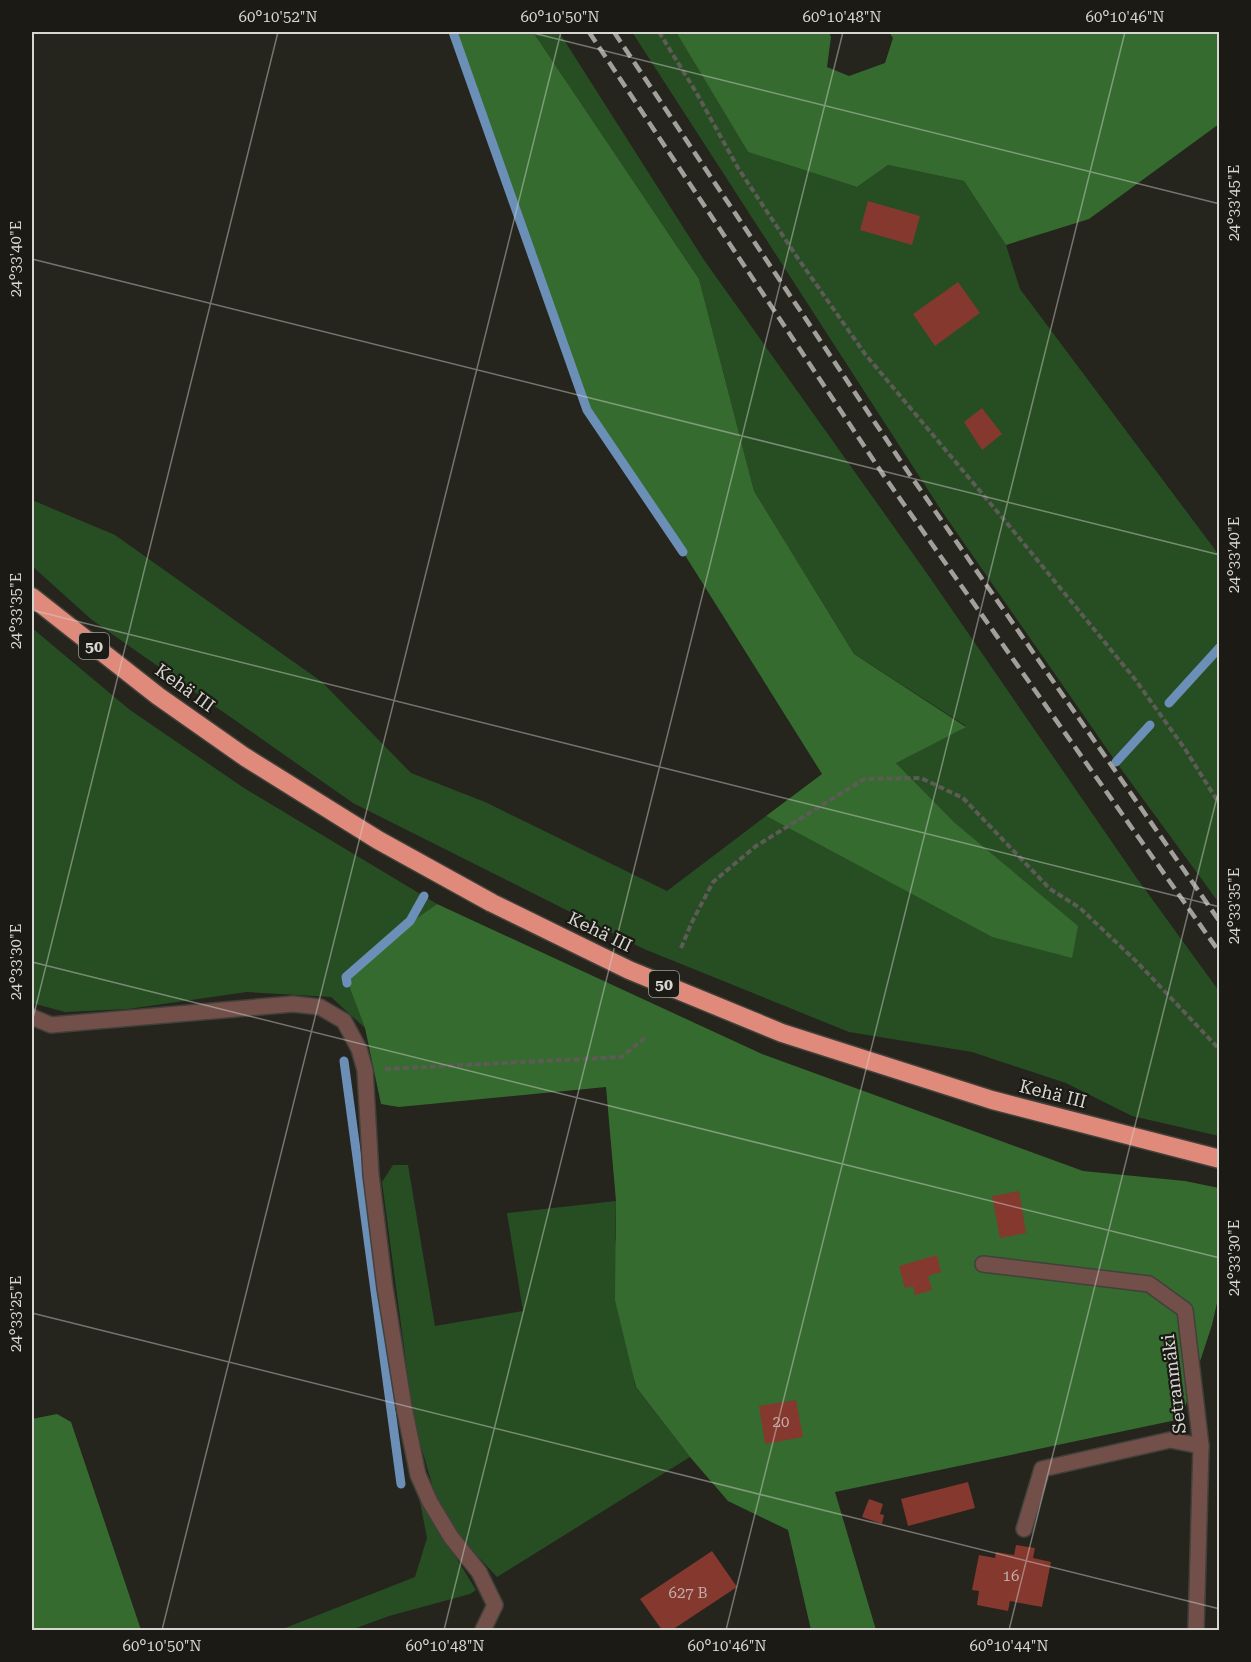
<svg xmlns="http://www.w3.org/2000/svg" width="1251" height="1662" font-family="'Roboto Serif',serif">
<style>
.green{fill:#274e23}
.forest{fill:#366b30}
.lines{fill:none;stroke-linecap:round;stroke-linejoin:round}
.stream{stroke:#6b8fb7;stroke-width:9}
.building{fill:#84382e}
.lane-casing{stroke:#41403a;stroke-width:18}
.street-casing{stroke:#41403a;stroke-width:18}
.highway-casing{stroke:#41403a;stroke-width:21}
.path{stroke:#5c5b55;stroke-width:4;stroke-dasharray:6 3;stroke-linecap:butt}
.lane{stroke:#725049;stroke-width:15}
.street{stroke:#725049;stroke-width:15}
.highway{stroke:#df8a7b;stroke-width:18}
.rail{stroke:#a1a09b;stroke-width:4.5;stroke-dasharray:12 6;stroke-linecap:butt}
.ticks{fill:none;stroke:#d7d6d2;stroke-width:1.5;stroke-opacity:0.45}
.labels{text-anchor:middle;stroke-width:4.5;stroke-linejoin:round;paint-order:stroke}
.number-label{font-size:15px;fill:#c2aea9}
.shield{fill:#1b1a14;stroke:#9f9e99;stroke-width:1.5}
.shield-label{font-size:16px;font-weight:bold;fill:#d7d6d2}
.street-label{font-size:18px;fill:#d7d6d2;stroke:#1b1a14}
.neatline{fill:none;stroke:#d7d6d2;stroke-width:2}
.ticks-label{font-size:15px;text-anchor:middle;fill:#d7d6d2}
</style>
<rect width="100%" height="100%" fill="#25241d"/>
<!-- green -->
<path class="green" d="M533,32H559L704,260L926,572L1136,877L1219,991V1136L1132,1116L1066,1083L972,1052L849,1032L644,949L353,803L92,620L32,566V500L115,535L322,682L411,773L485,802L667,891L766,816L992,937L956,824L895,762L966,726L854,654L754,491L699,279Z
M632,32H676L748,152L857,187L888,165L964,181L1006,245L1020,289L1219,555V903L1116,762L941,510Z
M32,628L130,710L244,788L437,904L371,950L347,977L365,1028L331,997L247,992L128,1009L65,1012L32,1003Z
M393,1165H408L435,1326L523,1311L507,1213L616,1201L615,1237L635,1386L690,1457L497,1577L455,1532L434,1491L414,1422L382,1182Z
M419,1497L476,1590L470,1594L389,1616L351,1630H280L415,1577L427,1538Z"/>
<!-- forest -->
<path class="forest" d="M455,32H533L699,279L754,491L854,654L966,727L896,763L956,824L1078,926L1072,958L992,937L766,816L822,774L683,552L587,410Z
M676,32H829L831,37L827,67L849,76L885,63L893,38L889,32H1219V124L1089,219L1006,245L964,181L888,165L857,187L748,152Z
M437,904L762,1054L1083,1171L1185,1181L1219,1188V1294L1212,1325L1181,1419L835,1492L876,1630H811L788,1530L728,1501L690,1457L636,1387L615,1300L616,1201L606,1087L399,1107L381,1104L365,1028L346,977L371,950Z
M57,1414L71,1422L141,1630H32V1419Z"/>
<g class="lines">
<!-- stream -->
<path class="stream" d="M453,32L587,410L683,552
M1169,703L1220,647
M1116,762L1150,725
M347,983L346,977L410,921L424,896
M344,1061L401,1484"/>
</g>
<!-- building -->
<path class="building" d="M868,201L920,216L912,245L860,230Z
M958,282L980,313L935,346L913,314Z
M982,408L1002,434L982,450L964,422Z
M1019,1191L1026,1233L1000,1238L992,1196Z
M937,1255L941,1272L928,1276L932,1290L915,1295L913,1286L905,1288L899,1266Z
M796,1400L803,1437L765,1444L759,1406Z
M968,1482L975,1508L908,1526L901,1499Z
M869,1499L883,1504L880,1514L884,1515L882,1524L862,1517Z
M1016,1545L1035,1548L1033,1558L1051,1562L1042,1607L1010,1601L1008,1611L977,1605L979,1591L972,1590L979,1555L995,1558L996,1552L1014,1555Z
M712,1551L737,1587L672,1630H662L640,1599Z"/>
<g class="lines">
<!-- lane casing -->
<g class="lane-casing">
<path id="lane" d="M32,1017L51,1025L293,1004L320,1007L344,1021L359,1049L365,1070L371,1175L385,1288L404,1407L418,1475L430,1502L451,1537L479,1572L495,1605L483,1630
M1024,1529L1042,1469L1170,1440L1201,1446"/>
</g>
<!-- street casing -->
<g class="street-casing">
<path id="street" d="M983,1264L1149,1284L1185,1310L1201,1446L1196,1630"/>
</g>
<!-- highway casing -->
<g class="highway-casing">
<path id="highway" d="M32,597L158,696L245,757L378,840L492,903L629,970L782,1033L992,1100L1220,1159"/>
</g>
<!-- path -->
<path class="path" d="M659,32L696,92L738,168L797,257L865,354L1011,528L1134,678L1185,749L1220,805
M681,948L692,922L713,882L756,846L864,779L921,778L963,798L1050,889L1080,908L1137,962L1220,1050
M385,1069L622,1057L647,1036"/>
<!-- lane -->
<use href="#lane" class="lane"/>
<!-- street -->
<use href="#street" class="street"/>
<!-- highway -->
<use href="#highway" class="highway"/>
<!-- rail -->
<path class="rail" d="M589,32L884,476L1220,953
M614,32L906,469L1220,922"/>
</g>
<!-- ticks -->
<path class="ticks" d="M529,32L1220,204M32,259L1220,555M32,610L1220,907M32,962L1220,1258M32,1022L278,32M32,1313L1220,1609M162,1630L561,32M444,1630L843,32M726,1630L1125,32M1009,1630L1220,785"/>
<g class="labels">
<!-- number labels -->
<g class="number-label">
<text x="781" y="1427">20</text>
<text x="1011" y="1581">16</text>
<text x="688" y="1598">627 B</text>
</g>
<!-- shield labels -->
<g class="shield">
<rect x="79" y="633" width="30" height="26" rx="4.5"/>
<rect x="649" y="971" width="30" height="26" rx="4.5"/>
</g>
<g class="shield-label">
<text x="94" y="652">50</text>
<text x="664" y="990">50</text>
</g>
<!-- street labels -->
<g class="street-label">
<text transform="translate(185 688) rotate(36)" y="6">Kehä III</text>
<text transform="translate(600 932) rotate(26)" y="6">Kehä III</text>
<text transform="translate(1053 1094) rotate(14)" y="6">Kehä III</text>
<text transform="translate(1174 1384) rotate(-97)" y="6">Setranmäki</text>
</g>
</g>
<!-- border -->
<rect width="1251" height="1662" fill="none" stroke="#1b1a14" stroke-width="66"/>
<rect x="33" y="33" width="1185" height="1596" class="neatline"/>
<g class="ticks-label">
<text x="278" y="22">60°10'52"N</text>
<text x="560" y="22">60°10'50"N</text>
<text x="842" y="22">60°10'48"N</text>
<text x="1125" y="22">60°10'46"N</text>
<text transform="translate(1234 203) rotate(-90)" y="5">24°33'45"E</text>
<text transform="translate(16 259) rotate(-90)" y="5">24°33'40"E</text>
<text transform="translate(1234 555) rotate(-90)" y="5">24°33'40"E</text>
<text transform="translate(16 611) rotate(-90)" y="5">24°33'35"E</text>
<text transform="translate(1234 906) rotate(-90)" y="5">24°33'35"E</text>
<text transform="translate(16 962) rotate(-90)" y="5">24°33'30"E</text>
<text transform="translate(1234 1258) rotate(-90)" y="5">24°33'30"E</text>
<text transform="translate(16 1314) rotate(-90)" y="5">24°33'25"E</text>
<text x="162" y="1651">60°10'50"N</text>
<text x="445" y="1651">60°10'48"N</text>
<text x="727" y="1651">60°10'46"N</text>
<text x="1009" y="1651">60°10'44"N</text>
</g>
</svg>
